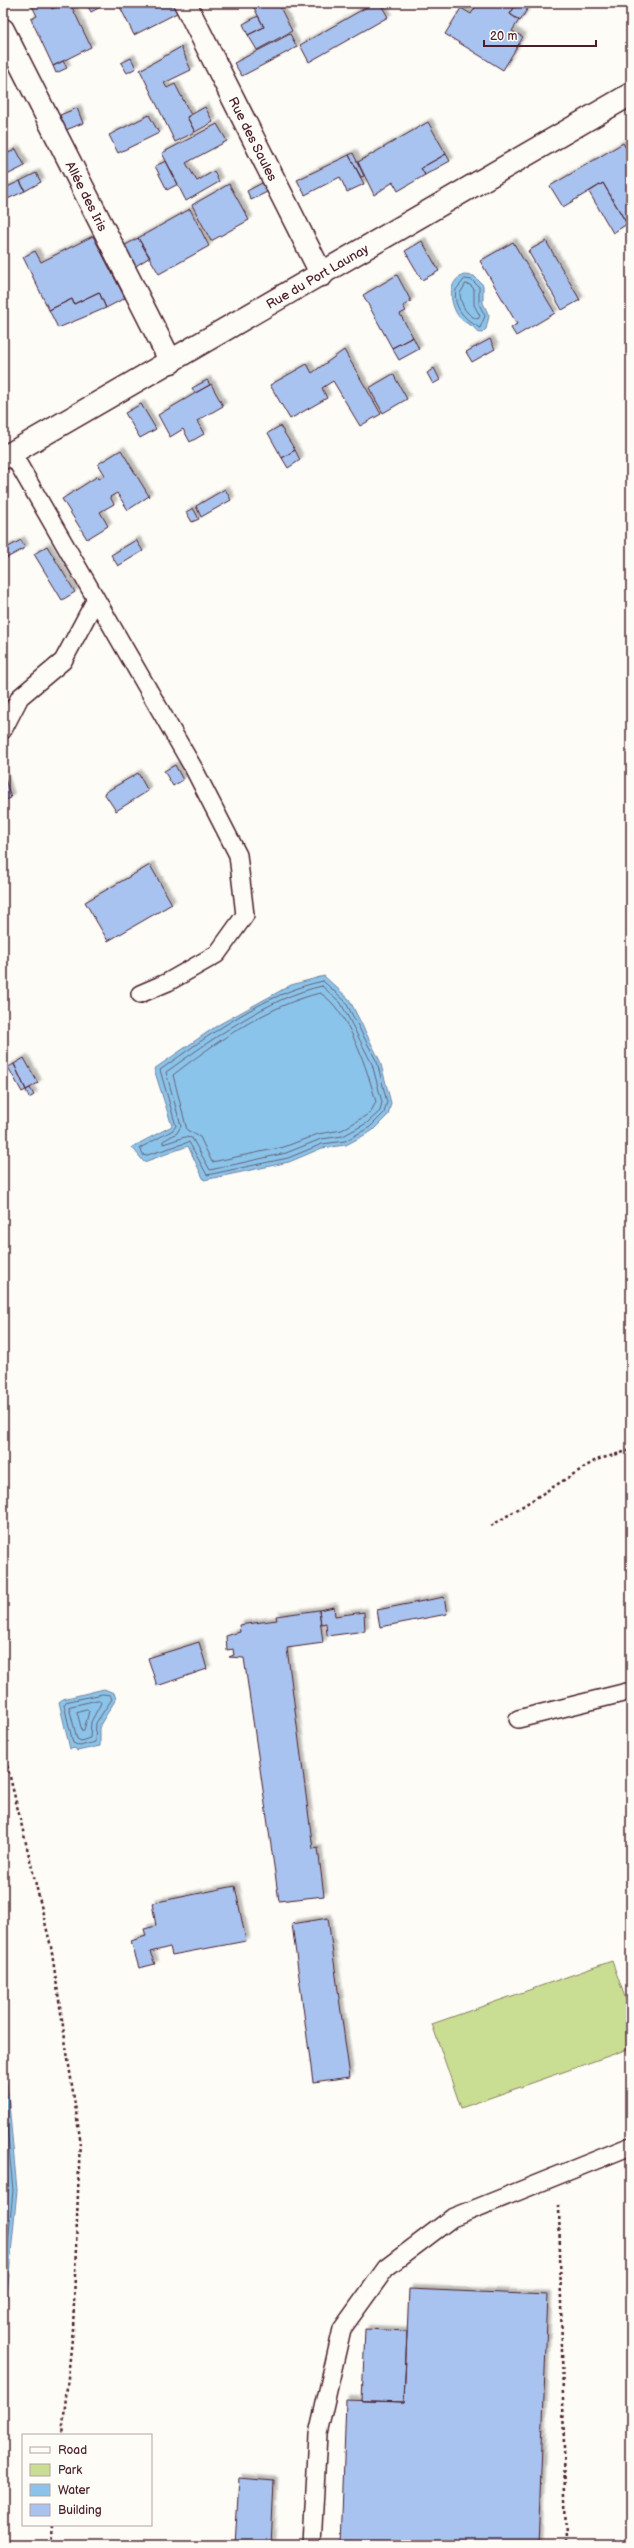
<svg xmlns="http://www.w3.org/2000/svg" width="634" height="2548" font-family="'Balsamiq Sans',sans-serif">
<style>
.green{fill:#c9de93;stroke:#8a7e5f}
.water{fill:#8bc4ea;stroke:#71829e}
.lines{fill:none;stroke-linecap:round;stroke-linejoin:round}
.shore{stroke:#646177;stroke-width:1}
.building{fill:#a9c3f0;stroke:#4a1f2b;filter:url(#shadow)}
.service-casing{stroke:#4a1f2b;stroke-width:20}
.minor-casing{stroke:#4a1f2b;stroke-width:25}
.path{stroke:#4a1f2b;stroke-width:2.5;stroke-dasharray:3 3;stroke-linecap:butt}
.service{stroke:#fdfcf7;stroke-width:17}
.minor{stroke:#fdfcf7;stroke-width:22}
.labels{text-anchor:middle;stroke-width:3;stroke-linejoin:round;paint-order:stroke}
.street-label{font-size:13px;fill:#4a1f2b;stroke:#fdfcf7}
</style>
<defs>
<filter id="shadow"><feDropShadow dx="3.5" dy="-3.5" stdDeviation="1" flood-color="#0004"/></filter>
</defs>
<rect width="100%" height="100%" fill="#fdfcf7"/>
<filter id="ink" filterUnits="userSpaceOnUse"><feTurbulence type="fractalNoise" baseFrequency=".025" numOctaves="2"/><feDisplacementMap in="SourceGraphic" scale="8" xChannelSelector="R" yChannelSelector="G"/><feConvolveMatrix kernelMatrix="1 2 1 2 8 2 1 2 1" color-interpolation-filters="sRGB"/></filter>
<g filter="url(#ink)">
<!-- green -->
<path class="green" d="M612,1961L631,2014V2048L461,2108L432,2024Z"/>
<!-- water -->
<path class="water" d="M464,275L474,276L483,285V303L489,316L486,329L482,333C476,333 476,329 472,326C467,323 462,321 459,317C450,305 446,281 464,275Z
M324,976L349,999L380,1061L391,1103L388,1115L372,1131L346,1145L322,1148L289,1162L204,1180L188,1146L144,1162L132,1147L172,1126L154,1069L218,1025L291,985Z
M104,1689L114,1693L116,1699L100,1725V1746L77,1751L75,1748L70,1749L59,1702L63,1699Z
M3,2040L17,2190L3,2338Z"/>
<g class="lines">
<!-- shore -->
<path class="shore" d="M465,279L472,280L479,287V304L485,316L480,328C467,321 452,308 456,290Z
M466,284L470,285L474,289V305L480,316L478,319C467,316 461,306 460,294Z
M323,981L345,1001L377,1062L387,1102L384,1113L370,1127L345,1141L322,1144L288,1158L207,1175L189,1142L144,1156L140,1148L173,1130L176,1126L160,1070C208,1036 265,993 323,981Z
M322,986L341,1003L372,1064L382,1102L380,1111L367,1123L343,1136L321,1139L286,1153L210,1170L192,1138L185,1137L163,1144V1141L177,1133L181,1126L166,1072C210,1041 269,997 322,986Z
M320,993C348,1008 368,1072 376,1102L370,1113L342,1130L318,1134L284,1147L212,1162L200,1137L187,1130L173,1075C214,1043 269,1005 320,993Z
M103,1694L110,1695L112,1699L96,1723L95,1742L80,1746L73,1743L64,1705L66,1702Z
M99,1700L101,1703L91,1722L90,1738L81,1741L77,1739L69,1707Z
M87,1709L89,1711L84,1730L82,1731L77,1712Z
M3,2084L13,2190L3,2296
M3,2137L8,2190L3,2243"/>
</g>
<!-- building -->
<path class="building" d="M39,3H49L52,9L65,3H70L91,47L53,66L31,19L37,16L32,6Z
M86,3H108L91,12Z
M118,3H174L179,12L134,35Z
M253,3H278L292,31L257,50L248,35L264,27L252,4Z
M374,3H380L388,17L309,62L300,45Z
M478,3H524L522,6L517,3L510,14L519,20L512,31L523,37L503,70L445,34L461,8L471,14Z
M517,3L522,6L524,3H531L520,21L510,14Z
M258,16L264,27L248,35L243,24Z
M290,34L297,47L242,76L234,63Z
M181,47L191,70L164,83L167,88L175,84L191,115L187,117L195,132L175,142L140,70Z
M131,58L136,68L127,73L121,63Z
M63,61L67,68L56,73L53,66Z
M205,107L213,122L195,132L187,117Z
M77,108L83,123L66,130L60,115Z
M149,115L159,133L118,153L109,135Z
M428,122L446,154L421,168L425,175L398,191L393,182L374,195L358,162Z
M217,124L227,141L186,163L197,181L214,171L219,182L186,201L162,153Z
M623,143L631,157V222L627,224L603,183L563,207L550,186Z
M16,149L25,166L3,177V156Z
M353,153L364,176L361,177L349,155Z
M446,154L450,161L425,175L421,168Z
M349,155L364,184L347,192L340,177L305,195L297,180Z
M166,161L178,184L167,190L155,166Z
M36,173L41,182L25,191L20,181Z
M20,181L25,191L3,201V189Z
M264,182L269,191L251,200L247,191Z
M603,183L627,224L613,233L589,192Z
M229,184L249,220L211,241L192,205Z
M190,209L209,246L159,274L138,238Z
M93,236L125,298L106,308L99,292L74,304L72,299L49,310L23,257L35,251L41,262Z
M138,238L150,257L131,269L120,248Z
M422,241L439,271L422,280L405,251Z
M546,241L580,300L562,310L528,251Z
M513,242L555,313L516,336L511,328L517,324L480,261Z
M397,275L411,301L403,306L406,311L400,314L413,337L392,348L363,295Z
M99,292L106,308L58,328L49,310L72,299L74,304Z
M413,337L419,349L399,360L392,348Z
M490,339L495,349L472,362L466,352Z
M344,350L381,414L360,426L333,381L322,388L327,398L290,419L270,385L307,364L312,373Z
M434,368L440,380L433,384L427,373Z
M393,374L407,399L383,413L369,388Z
M207,380L210,385L195,393L192,388Z
M211,384L223,406L197,421L204,434L190,442L183,429L170,437L158,415Z
M141,404L156,429L140,438L125,413Z
M280,426L295,450L282,458L268,433Z
M121,450L149,496L128,510L117,493L110,497L114,504L100,512L108,526L87,539L62,499L98,476L99,479L105,475L98,464Z
M295,450L300,460L288,468L282,458Z
M225,489L231,500L201,517L196,506Z
M193,508L199,519L192,522L186,512Z
M21,540L25,548L3,560V550Z
M136,540L143,551L118,566L111,555Z
M47,546L75,592L62,600L34,554Z
M175,765L183,780L173,786L164,771Z
M3,773L11,798L3,801Z
M138,773L148,791L116,811L104,793Z
M150,865L172,904L108,941L85,902Z
M24,1058L38,1083L26,1090L14,1064Z
M14,1064L26,1090L22,1092L8,1067Z
M30,1088L34,1095L29,1098L26,1090Z
M444,1597L447,1614L380,1627L377,1610Z
M334,1607L335,1616L364,1612L365,1631L327,1636L326,1623L321,1624L319,1610Z
M319,1610L323,1643L287,1648L313,1849L318,1848L324,1896L279,1901L244,1658L229,1657L234,1655L233,1649L227,1650L226,1636L240,1632L239,1625L277,1620L276,1616Z
M199,1642L207,1669L157,1686L148,1658Z
M235,1886L246,1941L172,1955L170,1947L150,1952L155,1964L139,1968L131,1941L146,1936L144,1929L156,1926L152,1903Z
M328,1918L350,2077L313,2082L292,1924Z
M409,2289L548,2295L538,2545H341L346,2400L404,2402Z
M365,2329L407,2331L404,2402L362,2401Z
M239,2478L274,2481L271,2545H235Z"/>
<g class="lines">
<!-- service casing -->
<g class="service-casing">
<path id="service" d="M12,453L194,769L238,855L245,915L217,954L168,982L140,994
M3,730L20,697L63,661L96,599
M518,1719L631,1691
M312,2545L318,2434L342,2329L386,2268L452,2218L631,2146"/>
</g>
<!-- minor casing -->
<g class="minor-casing">
<g id="minor">
<path id="s1" d="M185,3L322,275"/>
<path id="s2" d="M3,30L171,362"/>
<path id="s3" d="M3,458L631,94"/>
</g>
</g>
<!-- path -->
<path class="path" d="M491,1526L596,1460L631,1450
M3,1748L51,1947L80,2138L73,2329L62,2435
M559,2205L566,2545
M51,2545L53,2525"/>
<!-- service -->
<use href="#service" class="service"/>
<!-- minor -->
<use href="#minor" class="minor"/>
</g>
</g>
<g class="labels">
<!-- street labels -->
<g class="street-label">
<text dy="5" stroke="none"><textPath href="#s1" startOffset="152">Rue des Saules</textPath></text>
<text dy="5" stroke="none"><textPath href="#s2" startOffset="186">Allée des Iris</textPath></text>
<text dy="5" stroke="none"><textPath href="#s3" startOffset="363">Rue du Port Launay</textPath></text>
</g>
</g>
<!-- margin -->
<rect width="634" height="2548" fill="none" stroke="#fdfcf7" stroke-width="16"/>
<rect x="8" y="8" width="618" height="2532" fill="none" stroke="#4a1f2b" stroke-width="1.5" filter="url(#ink)"/>
<!-- legend -->
<rect x="22" y="2434" width="130" height="92" fill="#fdfcf7" stroke="#b5a4a5"/>
<rect x="30" y="2447" width="20" height="6" fill="#fdfcf7" stroke="#b5a4a5"/>
<text x="58" y="2454" font-size="12" fill="#4a1f2b">Road</text>
<rect x="30" y="2464" width="20" height="12" fill="#c9de93" stroke="#b5a4a5"/>
<text x="58" y="2474" font-size="12" fill="#4a1f2b">Park</text>
<rect x="30" y="2484" width="20" height="12" fill="#8bc4ea" stroke="#b5a4a5"/>
<text x="58" y="2494" font-size="12" fill="#4a1f2b">Water</text>
<rect x="30" y="2504" width="20" height="12" fill="#a9c3f0" stroke="#b5a4a5"/>
<text x="58" y="2514" font-size="12" fill="#4a1f2b">Building</text>
<!-- scale -->
<path d="M484 40v6h112v-6" fill="none" stroke="#4a1f2b" stroke-width="2"/>
<text x="490" y="40" font-size="12" fill="#4a1f2b" stroke="#fdfcf7" stroke-width="3" paint-order="stroke">20 m</text>
</svg>
